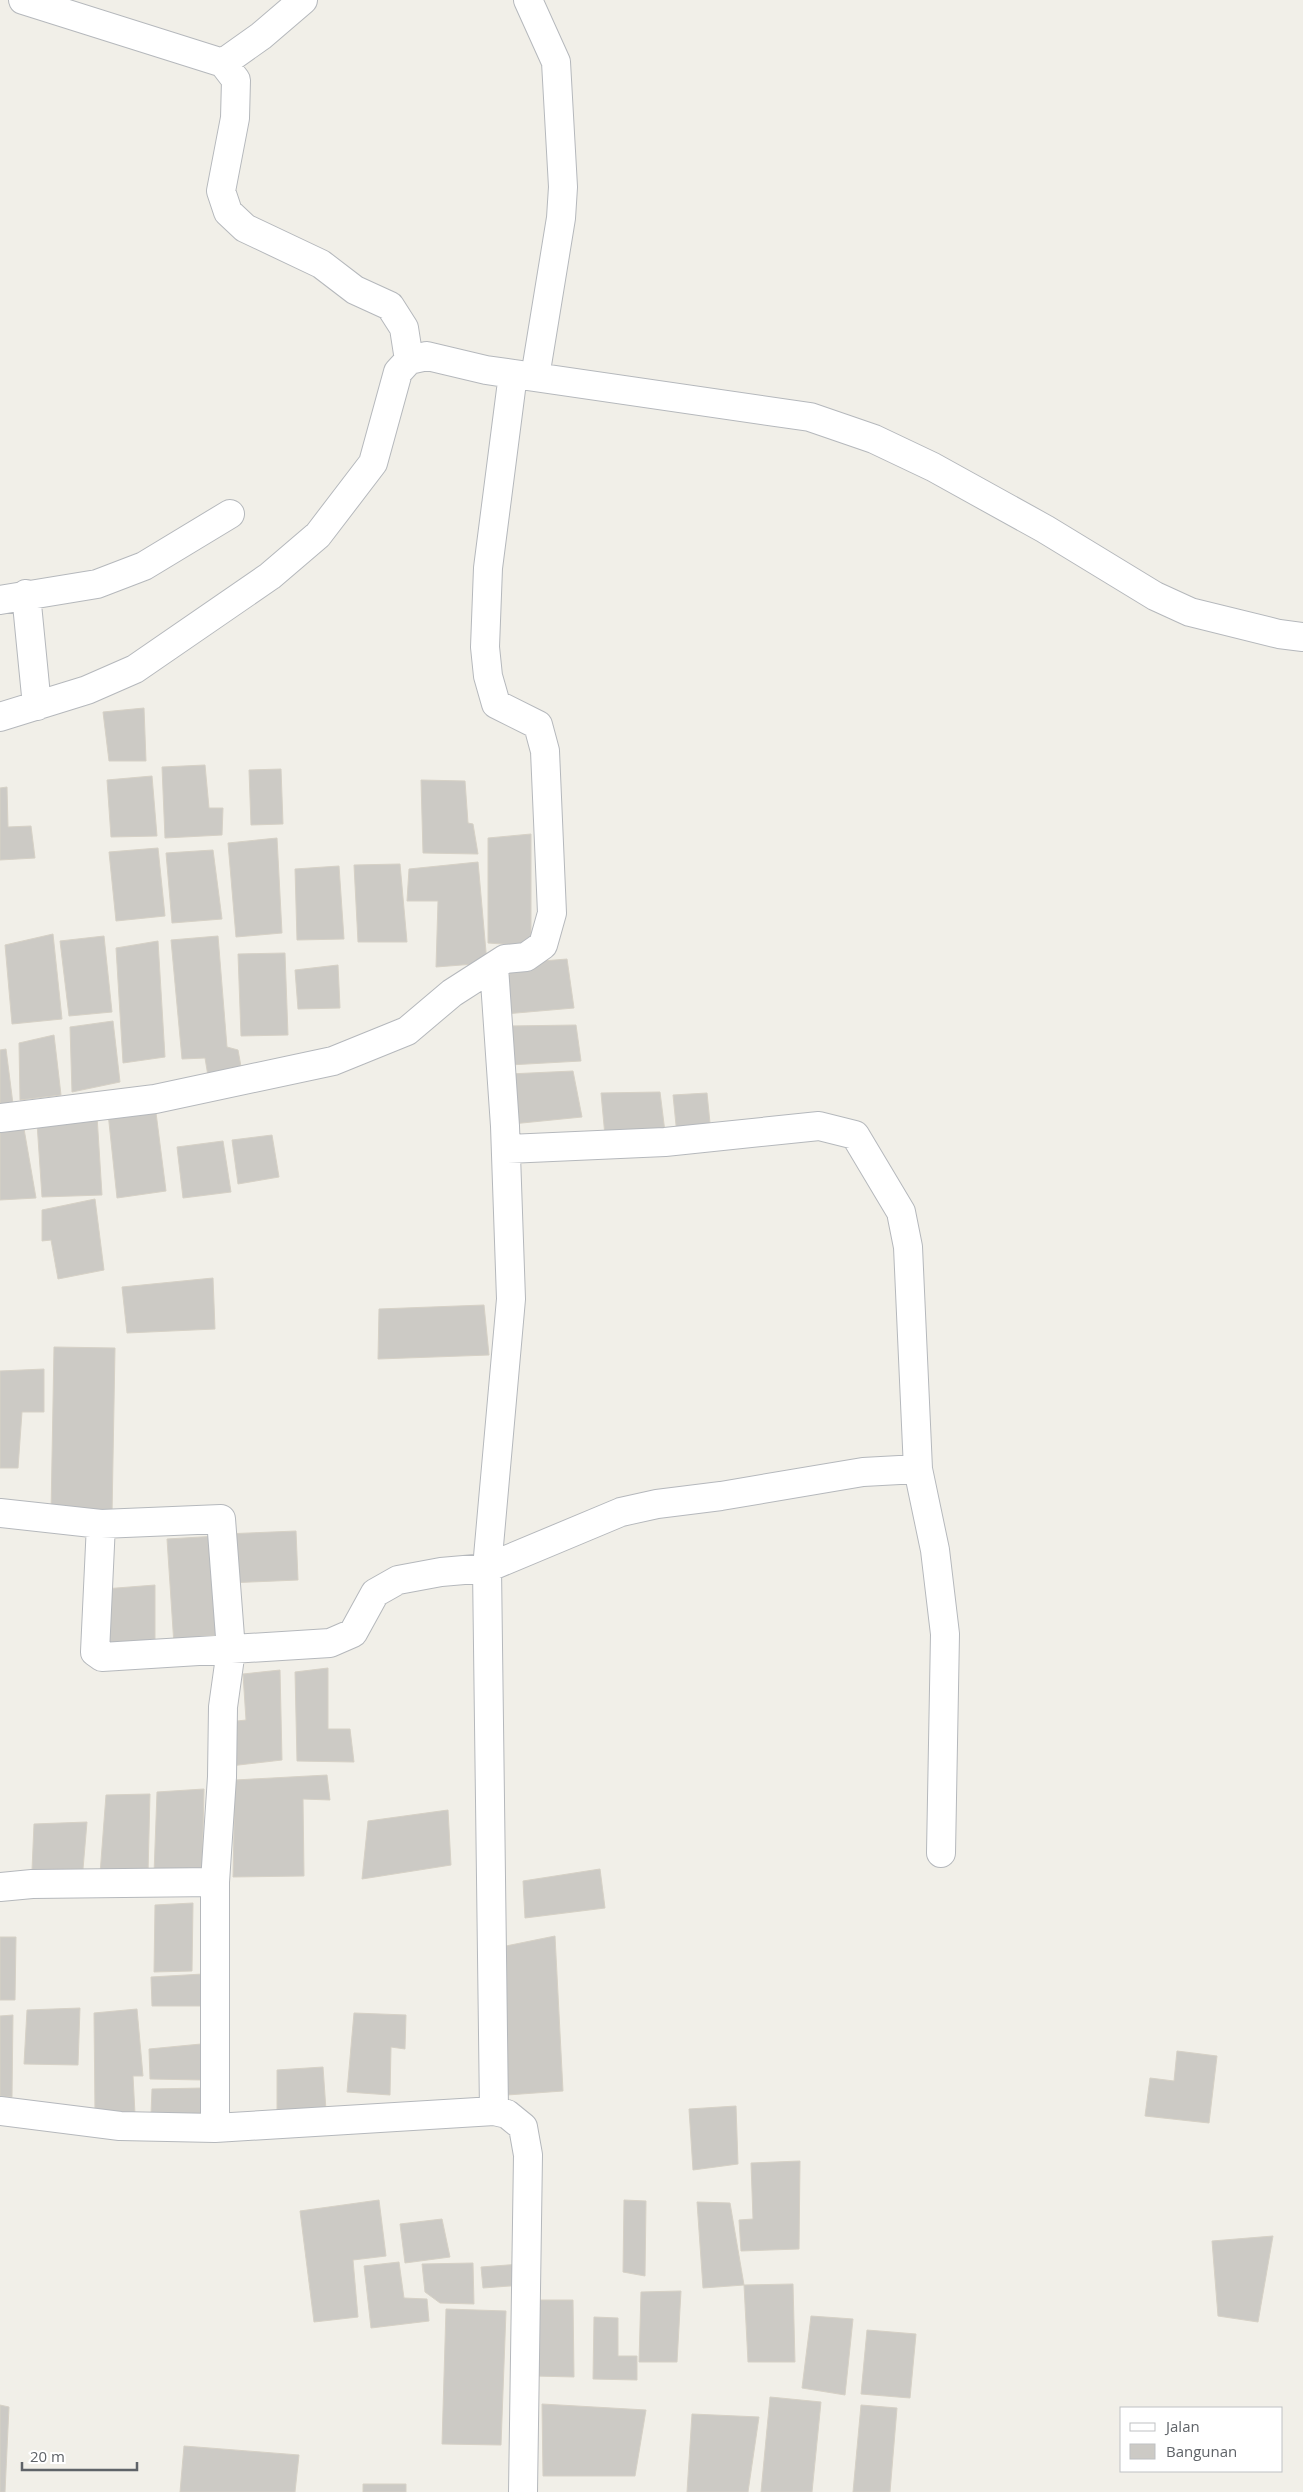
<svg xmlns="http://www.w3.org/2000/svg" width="1303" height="2492" font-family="'Open Sans',sans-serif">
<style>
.building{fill:#cccac5;stroke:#d6d1c6}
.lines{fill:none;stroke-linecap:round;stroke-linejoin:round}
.minor-casing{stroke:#b5b8bc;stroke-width:30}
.minor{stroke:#fff;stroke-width:28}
</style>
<rect width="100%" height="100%" fill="#f1efe8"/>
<!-- building -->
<path class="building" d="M144,708L146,761H109L103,712Z
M205,765L209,808H223L222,835L165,838L162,767Z
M281,769L283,824L251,825L249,770Z
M152,776L157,836L111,837L107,780Z
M421,780L465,781L468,823L473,824L478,854L423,853Z
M7,787L8,827L31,826L35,858L0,860V788Z
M531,834V946L488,943V838Z
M277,838L282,933L236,937L228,843Z
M158,848L165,916L116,921L109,852Z
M213,850L222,919L172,923L166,853Z
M478,862L487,963L436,967L438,901H407L409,869Z
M400,864L407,942H358L354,865Z
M339,866L344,939L297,940L295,869Z
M53,934L62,1019L12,1024L5,945Z
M104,936L112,1012L69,1016L60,941Z
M218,936L227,1047L238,1050L242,1072L208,1076L205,1058L182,1059L171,940Z
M158,941L165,1057L123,1063L116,948Z
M285,953L288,1035L241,1036L238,954Z
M567,959L574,1008L505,1014V964Z
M338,965L340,1008L298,1009L295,970Z
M113,1021L120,1082L72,1092L70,1027Z
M576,1025L581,1061L509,1065L508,1026Z
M54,1035L61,1095L20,1100L19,1043Z
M6,1049L13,1104L0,1105V1050Z
M573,1071L582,1117L512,1124L509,1074Z
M660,1092L665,1132L605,1136L601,1093Z
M707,1093L711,1133L677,1135L673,1095Z
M155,1105L166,1191L117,1198L108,1113Z
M97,1116L102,1195L42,1197L37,1123Z
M23,1123L36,1198L0,1200V1125Z
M272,1135L279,1177L238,1184L232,1140Z
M223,1141L231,1192L183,1198L177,1147Z
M95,1199L104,1270L58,1279L51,1240L42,1241V1210Z
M213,1278L215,1329L127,1333L122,1287Z
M484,1305L489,1355L378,1359L379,1309Z
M54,1347L115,1348L112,1515L51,1514Z
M44,1369V1412H22L18,1468H0V1371Z
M296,1531L298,1580L228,1583L225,1534Z
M218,1536L225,1641L174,1645L167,1539Z
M155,1585V1644L100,1650L104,1589Z
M328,1668V1729H350L354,1762L297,1761L295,1672Z
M280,1670L282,1760L230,1766L228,1722L246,1720L243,1674Z
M327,1775L330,1800L303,1799L304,1876L233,1877L235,1780Z
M204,1789L202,1875L154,1874L157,1792Z
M150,1794L148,1873L100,1874L106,1795Z
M448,1810L451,1865L362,1879L368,1821Z
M87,1822L83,1869L32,1870L34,1824Z
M600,1869L605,1908L525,1918L523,1881Z
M193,1903L192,1971L154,1972L155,1905Z
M555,1936L563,2091L507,2095L501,1947Z
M0,1937H16L15,2000H0Z
M203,1974L202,2006H152L151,1977Z
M80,2008L78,2065L24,2064L27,2010Z
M137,2009L143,2076H133L135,2114H95L94,2013Z
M354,2013L406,2015L405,2049L391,2047L390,2095L347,2092Z
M13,2015L12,2097L0,2096V2016Z
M201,2044L202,2080L150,2079L149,2049Z
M1177,2051L1217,2056L1209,2123L1145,2116L1150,2078L1174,2081Z
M323,2067L326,2110L277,2114V2070Z
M203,2088L205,2114H151L152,2089Z
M736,2106L738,2164L693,2170L689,2109Z
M800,2161L799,2249L741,2251L739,2220L753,2219L751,2163Z
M379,2200L386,2256L353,2260L358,2317L314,2322L300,2211Z
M624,2200L646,2201L645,2276L623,2272Z
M697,2202L730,2203L744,2285L703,2288Z
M442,2219L450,2257L405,2263L400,2224Z
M1273,2236L1258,2322L1218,2316L1212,2241Z
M399,2262L404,2298L427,2299L429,2321L371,2328L364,2266Z
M473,2263L474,2304L440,2303L425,2292L422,2264Z
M521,2264L523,2285L483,2288L481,2267Z
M793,2284L795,2362H748L744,2285Z
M681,2291L677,2362H639L641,2292Z
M534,2300H573L574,2377L535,2376Z
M446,2309L506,2311L501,2445L442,2444Z
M811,2316L853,2319L845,2395L802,2388Z
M594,2317L618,2318V2356H637V2380L593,2379Z
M867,2330L916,2334L910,2398L861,2394Z
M770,2397L821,2402L812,2492H761Z
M542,2404L646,2410L635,2476H543Z
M0,2405L9,2407L5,2492H0Z
M861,2405L897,2408L890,2492H853Z
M692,2414L759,2417L748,2492H687Z
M184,2446L299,2455L295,2492H180Z
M363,2484H406V2492H363Z"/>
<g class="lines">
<!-- minor casing -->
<g class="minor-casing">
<path id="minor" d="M23,0L223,63L236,80L235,118L221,191L228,212L245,228L321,264L355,290L390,306L404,328L409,360
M528,0L556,62L563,187L561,218L535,377
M223,63L261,36L303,0
M26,594L37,706
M0,600L97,584L144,566L230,514
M0,717L87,690L135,669L270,576L318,535L373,463L398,372L409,360L427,356L486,370L810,417L874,439L933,467L1045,529L1155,596L1190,612L1279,634L1303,637
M0,1118L155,1099L333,1061L407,1031L452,993L505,959L526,957L543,945L552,913L545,751L538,725L496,704L488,676L485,647L488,568L513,374
M506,1149L665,1142L819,1126L855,1135L901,1212L908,1247L918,1469L935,1550L945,1634L941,1853
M0,1513L101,1524L221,1519L231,1650L223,1707L222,1777L215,1882V2128
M101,1524L95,1652L102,1657L330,1643L353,1633L375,1593L398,1580L441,1572L487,1568L621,1512L657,1504L721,1496L863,1472L918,1469
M0,1887L32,1884L215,1882
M0,2111L120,2126L215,2128L494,2111L507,2114L523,2127L528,2155L523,2492
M494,2111L487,1568L511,1299L505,1126L494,967"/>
</g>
<!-- minor -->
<use href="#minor" class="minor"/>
</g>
<!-- legend -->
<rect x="1120" y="2407" width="162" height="65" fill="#ffffff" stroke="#bfc1c3"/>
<rect x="1130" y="2423" width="25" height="8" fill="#ffffff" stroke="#bfc1c3"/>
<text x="1166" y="2432" font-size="15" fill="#5f6368">Jalan</text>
<rect x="1130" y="2444" width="25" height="15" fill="#cccac5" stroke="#bfc1c3"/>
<text x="1166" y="2457" font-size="15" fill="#5f6368">Bangunan</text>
<!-- scale -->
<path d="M22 2462v8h115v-8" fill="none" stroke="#5f6368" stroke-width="2.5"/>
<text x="30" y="2462" font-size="15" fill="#5f6368" stroke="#ffffff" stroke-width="4" paint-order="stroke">20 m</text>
</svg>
